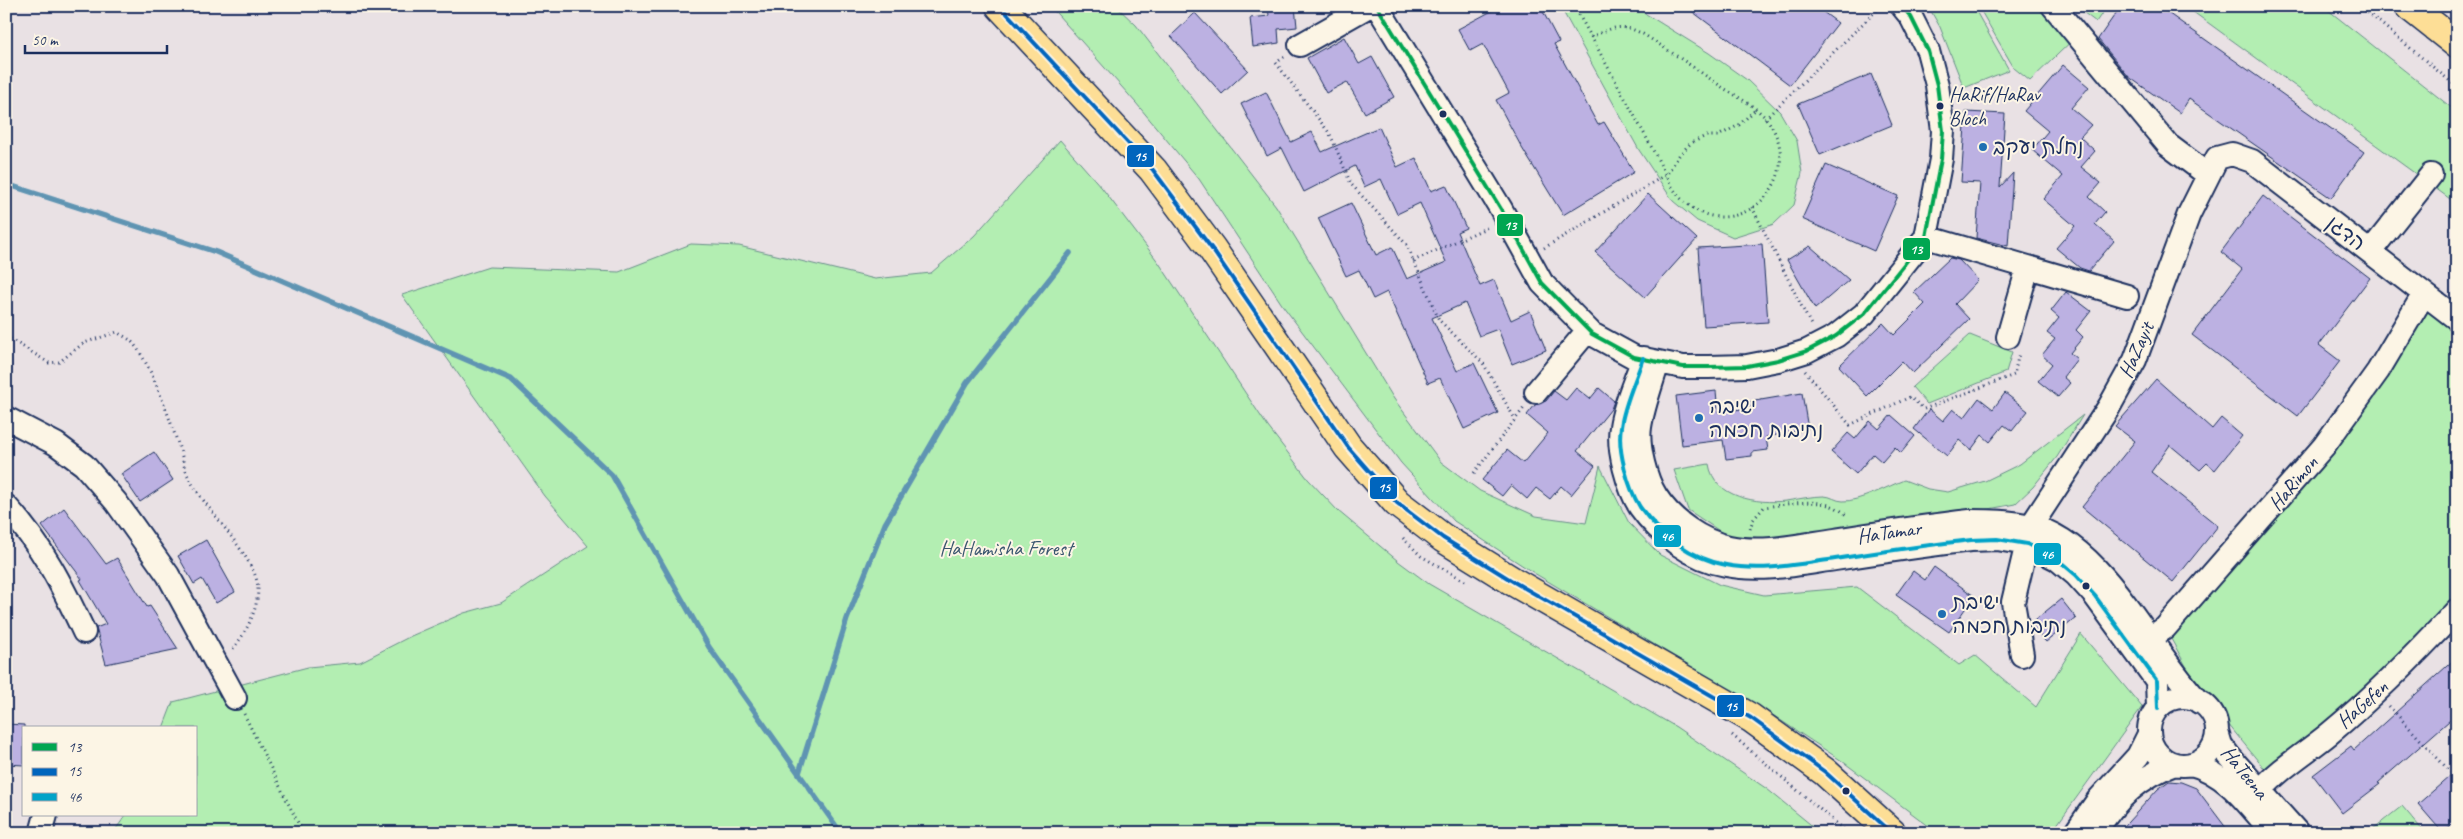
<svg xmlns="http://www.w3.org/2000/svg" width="2463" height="839" font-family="Caveat,'Playpen Sans Hebrew',sans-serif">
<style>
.green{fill:#b3eeb2;stroke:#678e88}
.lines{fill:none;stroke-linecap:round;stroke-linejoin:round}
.stream{stroke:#5e94b2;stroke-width:5.5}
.building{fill:#bcb1e2;stroke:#1b2f5e}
.minor-casing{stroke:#1b2f5e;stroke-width:26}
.major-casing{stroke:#1b2f5e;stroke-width:31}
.highway-casing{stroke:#1b2f5e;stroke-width:31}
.path{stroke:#1b2f5e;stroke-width:3;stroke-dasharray:1 4;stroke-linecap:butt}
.minor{stroke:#fcf5e5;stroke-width:22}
.major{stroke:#fdde96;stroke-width:28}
.highway{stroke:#fdde96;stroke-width:28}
.bus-1-casing{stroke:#fcf5e5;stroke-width:8}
.bus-2-casing{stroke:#fcf5e5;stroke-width:8}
.bus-3-casing{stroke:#fcf5e5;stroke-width:8}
.bus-1{stroke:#00a651;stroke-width:4}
.bus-2{stroke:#0065bd;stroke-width:4}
.bus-3{stroke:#01a3c8;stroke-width:4}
.bus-dot{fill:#1b2f5e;stroke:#fcf5e5;stroke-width:2}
.poi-dot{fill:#1f6fb2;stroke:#fcf5e5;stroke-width:2}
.labels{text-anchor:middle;stroke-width:4;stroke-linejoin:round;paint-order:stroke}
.bus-label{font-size:20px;fill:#1b2f5e;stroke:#fcf5e5;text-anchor:start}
.poi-label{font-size:21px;fill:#1b2f5e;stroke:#fcf5e5;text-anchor:start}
.street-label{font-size:21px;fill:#1b2f5e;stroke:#fcf5e5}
.park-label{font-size:21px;fill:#39556f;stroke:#fcf5e5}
.line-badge{stroke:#fcf5e5;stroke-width:2}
.badge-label{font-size:14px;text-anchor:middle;font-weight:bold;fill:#fff}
</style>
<rect width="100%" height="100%" fill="#e9e1e4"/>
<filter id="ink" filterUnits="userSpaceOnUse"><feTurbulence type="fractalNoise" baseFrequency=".02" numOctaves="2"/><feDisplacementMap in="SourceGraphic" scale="10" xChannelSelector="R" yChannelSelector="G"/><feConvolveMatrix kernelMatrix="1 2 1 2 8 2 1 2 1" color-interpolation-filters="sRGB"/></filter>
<g filter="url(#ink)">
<!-- green -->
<path class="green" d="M1050,6H1116L1136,25L1276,206L1394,399L1441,462L1480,491L1536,516L1586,523L1600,466L1629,523L1660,555L1720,585L1764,595L1857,587L1959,665L1975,655L2036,707L2081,634L2142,707L2051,833H1938L1842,761L1771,714L1534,573L1454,521L1401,463L1283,306L1199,179L1136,103Z
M1560,6H1633L1709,53L1747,80L1780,112L1797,141L1802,173L1794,205L1774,224L1733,237L1697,221L1673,201L1639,150Z
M1928,6H1973L2009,70L1964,88L1940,27Z
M1978,6H2049L2081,32L2030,81L2014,68Z
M2075,6H2107L2096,22Z
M2185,6H2323L2457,112V204Z
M1060,140L1102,188L1159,263L1268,427L1308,479L1338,511L1398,561L1429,584L1676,727L1767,789L1821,833H113L126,815H196V728H163L173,702L308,667L360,662L411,636L464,613L501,603L588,546L545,496L402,295L489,267L619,272L691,244L739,246L875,279L931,273L974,236Z
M2424,294L2457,319V610L2272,778L2197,686L2165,628L2280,499Z
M1970,335L2012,352L2006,372L1927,404L1912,387Z
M2083,415L2057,457L2033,487L2015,504L1942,518L1757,540L1730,538L1688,510L1674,470L1709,464C1714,498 1757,504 1786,501C1799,499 1812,496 1824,496C1831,496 1836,501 1843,501C1858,502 1889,486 1904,480L1928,489L1948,492L1985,481L2020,464Z
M2402,806L2425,833H2368Z"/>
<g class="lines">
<!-- stream -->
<path class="stream" d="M6,184L216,252L511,379L612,475L709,647L841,833
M799,773L847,619L885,524L967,383L1070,253"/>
</g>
<!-- building -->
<path class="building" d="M1268,6H1295L1297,27L1278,29L1279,43L1253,47L1250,18L1269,16Z
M1501,6H1540L1559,42L1554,44L1598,125L1604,122L1634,172L1563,215L1522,148L1496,100L1509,93L1483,44L1470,51L1458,29Z
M1685,6H1815L1838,23L1790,85Z
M2121,6H2158L2364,152L2331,198L2189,99L2180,113L2129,77L2098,39Z
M1195,13L1248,70L1222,94L1171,36Z
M1344,37L1359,64L1372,57L1394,97L1365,113L1347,82L1326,93L1307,58Z
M2063,65L2089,87L2071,108L2091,125L2080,137L2095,151L2081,167L2101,183L2089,197L2105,212L2095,224L2114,241L2089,271L2080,268L2056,248L2075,226L2043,199L2063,176L2032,150L2048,131L2024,111Z
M1871,74L1892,125L1820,155L1798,104Z
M1266,92L1291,142L1312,132L1322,152L1379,127L1397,167L1416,158L1431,191L1446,185L1466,228L1457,232L1480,286L1494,280L1511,320L1530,311L1546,350L1512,364L1498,329L1479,336L1465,303L1432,318L1457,371L1474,363L1498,413L1464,429L1440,378L1428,383L1387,292L1373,299L1359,270L1346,276L1318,218L1351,203L1376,255L1392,247L1407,279L1446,262L1420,203L1397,214L1381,179L1364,187L1355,166L1304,192L1282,148L1267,156L1241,104Z
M1966,112L2005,114L2000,187L2013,173L2008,246L1976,238L1980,183L1961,182Z
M1826,165L1898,196L1874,251L1802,219Z
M1648,194L1697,239L1645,297L1595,252Z
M2263,196L2370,278L2319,345L2340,361L2298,416L2192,335L2242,269L2221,252Z
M1762,244L1768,322L1704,326L1698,248Z
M1810,246L1849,280L1815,309L1787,260Z
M1950,258L1959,260L1978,280L1955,304L1969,319L1913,373L1902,361L1867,396L1839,366L1883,323L1894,335L1925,304L1914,292Z
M2066,292L2091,311L2076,330L2083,337L2070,353L2077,359L2063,377L2070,383L2058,397L2038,381L2052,364L2042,355L2055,339L2047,333L2059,318L2051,311Z
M2156,379L2212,429L2221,418L2242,436L2215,470L2207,463L2200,470L2170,445L2151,472L2218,526L2173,582L2082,507L2135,441L2115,426Z
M1576,388L1590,399L1599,388L1614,401L1611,409L1577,451L1595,466L1571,495L1561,486L1550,499L1536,488L1527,499L1511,485L1502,496L1482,480L1507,450L1523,463L1548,433L1527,415L1535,405L1546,401L1554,391L1566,400Z
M1716,391L1718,412L1750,408L1749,402L1802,393L1808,429L1766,437L1768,450L1752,452V456L1726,459L1723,440L1682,445L1676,396Z
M2005,393L2028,411L2012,431L2004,425L1990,442L1982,435L1971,450L1959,440L1947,456L1914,429L1929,409L1943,421L1953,409L1964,418L1979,398L1993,409Z
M1891,415L1915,436L1901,453L1895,447L1882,462L1873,454L1856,474L1831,452L1848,433L1855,439L1870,421L1879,429Z
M154,452L173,480L140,502L121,474Z
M64,508L106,564L117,558L147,607L150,606L178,649L106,664L96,628L106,624L80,580L82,579L42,526Z
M206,540L235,592L216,603L202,579L194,584L178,556Z
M1934,567L1974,596L1949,632L1896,595L1913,571L1925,580Z
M2061,599L2076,618L2046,642L2030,624Z
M2457,657V714L2378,783L2380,784L2342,813L2313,775L2351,746L2354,750Z
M6,724L24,725V765L6,764Z
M2457,770V821L2443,833L2418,804Z
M2169,781L2181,782L2196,788L2230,833H2118L2158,789Z"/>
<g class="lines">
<!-- minor casing -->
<g class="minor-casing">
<path id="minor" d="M1377,6L1501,209L1542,283L1592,334L1634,357L1683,367H1708L1747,366L1778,360L1807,351L1836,336L1864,314L1926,237L1941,159L1943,131L1937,85L1928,51L1911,17L1902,6
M2053,6L2168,145L2208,175
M1300,45L1369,6
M1926,237L2127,296
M2370,252L2431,175
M2008,337L2028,267
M1643,358C1636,380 1624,404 1621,427C1617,449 1628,488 1640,507C1659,534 1692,559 1726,565C1762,572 1800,564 1835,559C1880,552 1925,545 1971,540L1997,539L2027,544L2057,559L2076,575L2095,596L2157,681L2158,708
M1658,362C1652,383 1643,406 1640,427C1637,447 1646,480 1656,496C1672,521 1701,541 1729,547C1763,554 1801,545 1835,540C1880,533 1924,526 1970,521C1990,521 2010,521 2030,526C2102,542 2150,651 2199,702
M1536,392L1588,330
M6,418L56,444L84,465L116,502L168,575L235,698
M6,506C42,545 62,585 84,632
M2138,646L2165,628L2324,446L2378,371L2424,294
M2022,655L2013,602L2031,526L2109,407L2135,360L2189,214L2217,158L2232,154L2252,161L2457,319
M2149 731a34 34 0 1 1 68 0a34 34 0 1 1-68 0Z
M2217,732L2221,745L2229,756L2298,833
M2191,764C2226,772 2250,807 2273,833
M2260,791C2280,768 2307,752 2330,733C2376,695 2417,653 2457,610
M41,833L46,815
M2075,833L2098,800L2138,756L2149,734
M2095,833C2114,801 2141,776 2175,764"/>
</g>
<!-- major casing -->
<g class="major-casing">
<path id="major" d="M1000,6L1153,170L1212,249L1348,447L1397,503L1443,538L1514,582L1751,718L1825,772L1892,833"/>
</g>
<!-- highway casing -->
<g class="highway-casing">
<path id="highway" d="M2409,6L2457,44"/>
</g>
<!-- path -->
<path class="path" d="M1574,6C1601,54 1627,102 1653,150C1662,166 1671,192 1687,204C1736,244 1805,184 1772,127C1762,109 1739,98 1722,87C1696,69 1670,51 1643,34C1621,23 1613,27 1591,37
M2360,6L2457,87
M1284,57L1276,63L1330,134L1351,184L1407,245L1439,320L1483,363L1515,419
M1765,119L1881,6
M1752,207L1812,327
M1544,248L1667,174L1680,154L1691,143L1706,136H1718L1739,125L1756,109
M1413,261L1488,227
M6,336L49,363L59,362L84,343L117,332C121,335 126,337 130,340C150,359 170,420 179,447C183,456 183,467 188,476C202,506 257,558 258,588C258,610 246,633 232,650
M1805,371L1850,425L1910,397L1924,409L2014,375L2019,353
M1474,473L1524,408
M1750,529L1753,520L1764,507C1792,504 1827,494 1848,517
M1403,538L1421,556L1465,581
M2389,706L2457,779
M244,714L300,827V833
M1732,735L1848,833"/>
<!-- minor -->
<use href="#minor" class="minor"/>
<!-- major -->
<use href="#major" class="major"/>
<!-- highway -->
<use href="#highway" class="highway"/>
<!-- bus-1 casing -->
<g class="bus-1-casing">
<path id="bus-1" d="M1377,6L1501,209L1542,283L1592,334L1634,357L1683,367H1708L1747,366L1778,360L1807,351L1836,336L1864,314L1926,237L1941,159L1943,131L1937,85L1928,51L1911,17L1902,6"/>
</g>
<!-- bus-2 casing -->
<g class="bus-2-casing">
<path id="bus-2" d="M1000,6L1153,170L1212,249L1348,447L1397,503L1443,538L1514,582L1751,718L1825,772L1892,833"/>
</g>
<!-- bus-3 casing -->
<g class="bus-3-casing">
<path id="bus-3" d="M1643,358C1636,380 1624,404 1621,427C1617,449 1628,488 1640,507C1659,534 1692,559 1726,565C1762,572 1800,564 1835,559C1880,552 1925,545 1971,540L1997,539L2027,544L2057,559L2076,575L2095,596L2157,681L2158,708"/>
</g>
<!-- bus-1 -->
<use href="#bus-1" class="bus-1"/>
<!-- bus-2 -->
<use href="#bus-2" class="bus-2"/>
<!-- bus-3 -->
<use href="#bus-3" class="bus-3"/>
</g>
</g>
<!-- markers -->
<g class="bus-dot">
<circle cx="1940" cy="106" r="4.5"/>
<circle cx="1443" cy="114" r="4.5"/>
<circle cx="2086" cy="586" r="4.5"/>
<circle cx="1846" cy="791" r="4.5"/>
</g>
<g class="poi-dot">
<circle cx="1983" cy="147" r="5"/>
<circle cx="1699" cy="418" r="5"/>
<circle cx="1942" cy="614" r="5"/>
</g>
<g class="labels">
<!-- bus labels -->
<g class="bus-label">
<text x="1949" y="101">HaRif/HaRav<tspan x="1949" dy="24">Bloch</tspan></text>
</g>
<!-- poi labels -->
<g class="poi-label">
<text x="1993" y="154">נחלת יעקב</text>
<text x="1709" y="413">ישיבה<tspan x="1709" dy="24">נתיבות חכמה</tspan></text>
<text x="1952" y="609">ישיבת<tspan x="1952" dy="24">נתיבות חכמה</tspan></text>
</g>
<!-- street labels -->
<g class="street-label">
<text transform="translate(2346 233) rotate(38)" y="7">הדגן</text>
<text transform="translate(2136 350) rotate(-66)" y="7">HaZayit</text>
<text transform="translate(2293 483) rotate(-50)" y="7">HaRimon</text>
<text transform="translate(1889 532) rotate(-8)" y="7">HaTamar</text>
<text transform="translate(2362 704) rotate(-42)" y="7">HaGefen</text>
<text transform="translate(2245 772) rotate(51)" y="7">HaTeena</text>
</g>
<!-- park labels -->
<g class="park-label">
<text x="1006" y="555">HaHamisha Forest</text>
</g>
</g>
<g class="line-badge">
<rect x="1126" y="144" width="29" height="24" rx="5" fill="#0065bd"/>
<rect x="1496" y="213" width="28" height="24" rx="5" fill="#00a651"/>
<rect x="1902" y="237" width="29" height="24" rx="5" fill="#00a651"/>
<rect x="1369" y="476" width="29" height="24" rx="5" fill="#0065bd"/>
<rect x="1653" y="524" width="29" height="24" rx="5" fill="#01a3c8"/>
<rect x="2033" y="542" width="29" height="24" rx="5" fill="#01a3c8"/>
<rect x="1716" y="694" width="29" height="24" rx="5" fill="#0065bd"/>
</g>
<g class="badge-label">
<text x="1140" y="161">15</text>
<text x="1510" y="230">13</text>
<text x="1916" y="254">13</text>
<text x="1384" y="492">15</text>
<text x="1667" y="541">46</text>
<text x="2047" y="559">46</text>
<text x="1731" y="711">15</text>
</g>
<!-- margin -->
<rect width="2463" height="839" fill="none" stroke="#fcf5e5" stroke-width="25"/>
<rect x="12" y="12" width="2438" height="814" fill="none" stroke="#1b2f5e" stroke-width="2" filter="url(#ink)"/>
<!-- legend -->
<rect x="22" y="726" width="175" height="90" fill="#fcf5e5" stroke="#a2a6af"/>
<rect x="32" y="743" width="25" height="8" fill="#00a651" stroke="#a2a6af"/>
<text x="68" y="752" font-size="15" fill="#1b2f5e">13</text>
<rect x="32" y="768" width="25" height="8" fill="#0065bd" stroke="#a2a6af"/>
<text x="68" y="776" font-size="15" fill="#1b2f5e">15</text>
<rect x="32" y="793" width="25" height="8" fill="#01a3c8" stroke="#a2a6af"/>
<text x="68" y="802" font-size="15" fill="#1b2f5e">46</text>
<!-- scale -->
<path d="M25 45v8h142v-8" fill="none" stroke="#1b2f5e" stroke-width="2.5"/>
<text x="32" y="45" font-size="15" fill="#1b2f5e" stroke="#fcf5e5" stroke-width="4" paint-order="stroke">50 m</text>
</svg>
